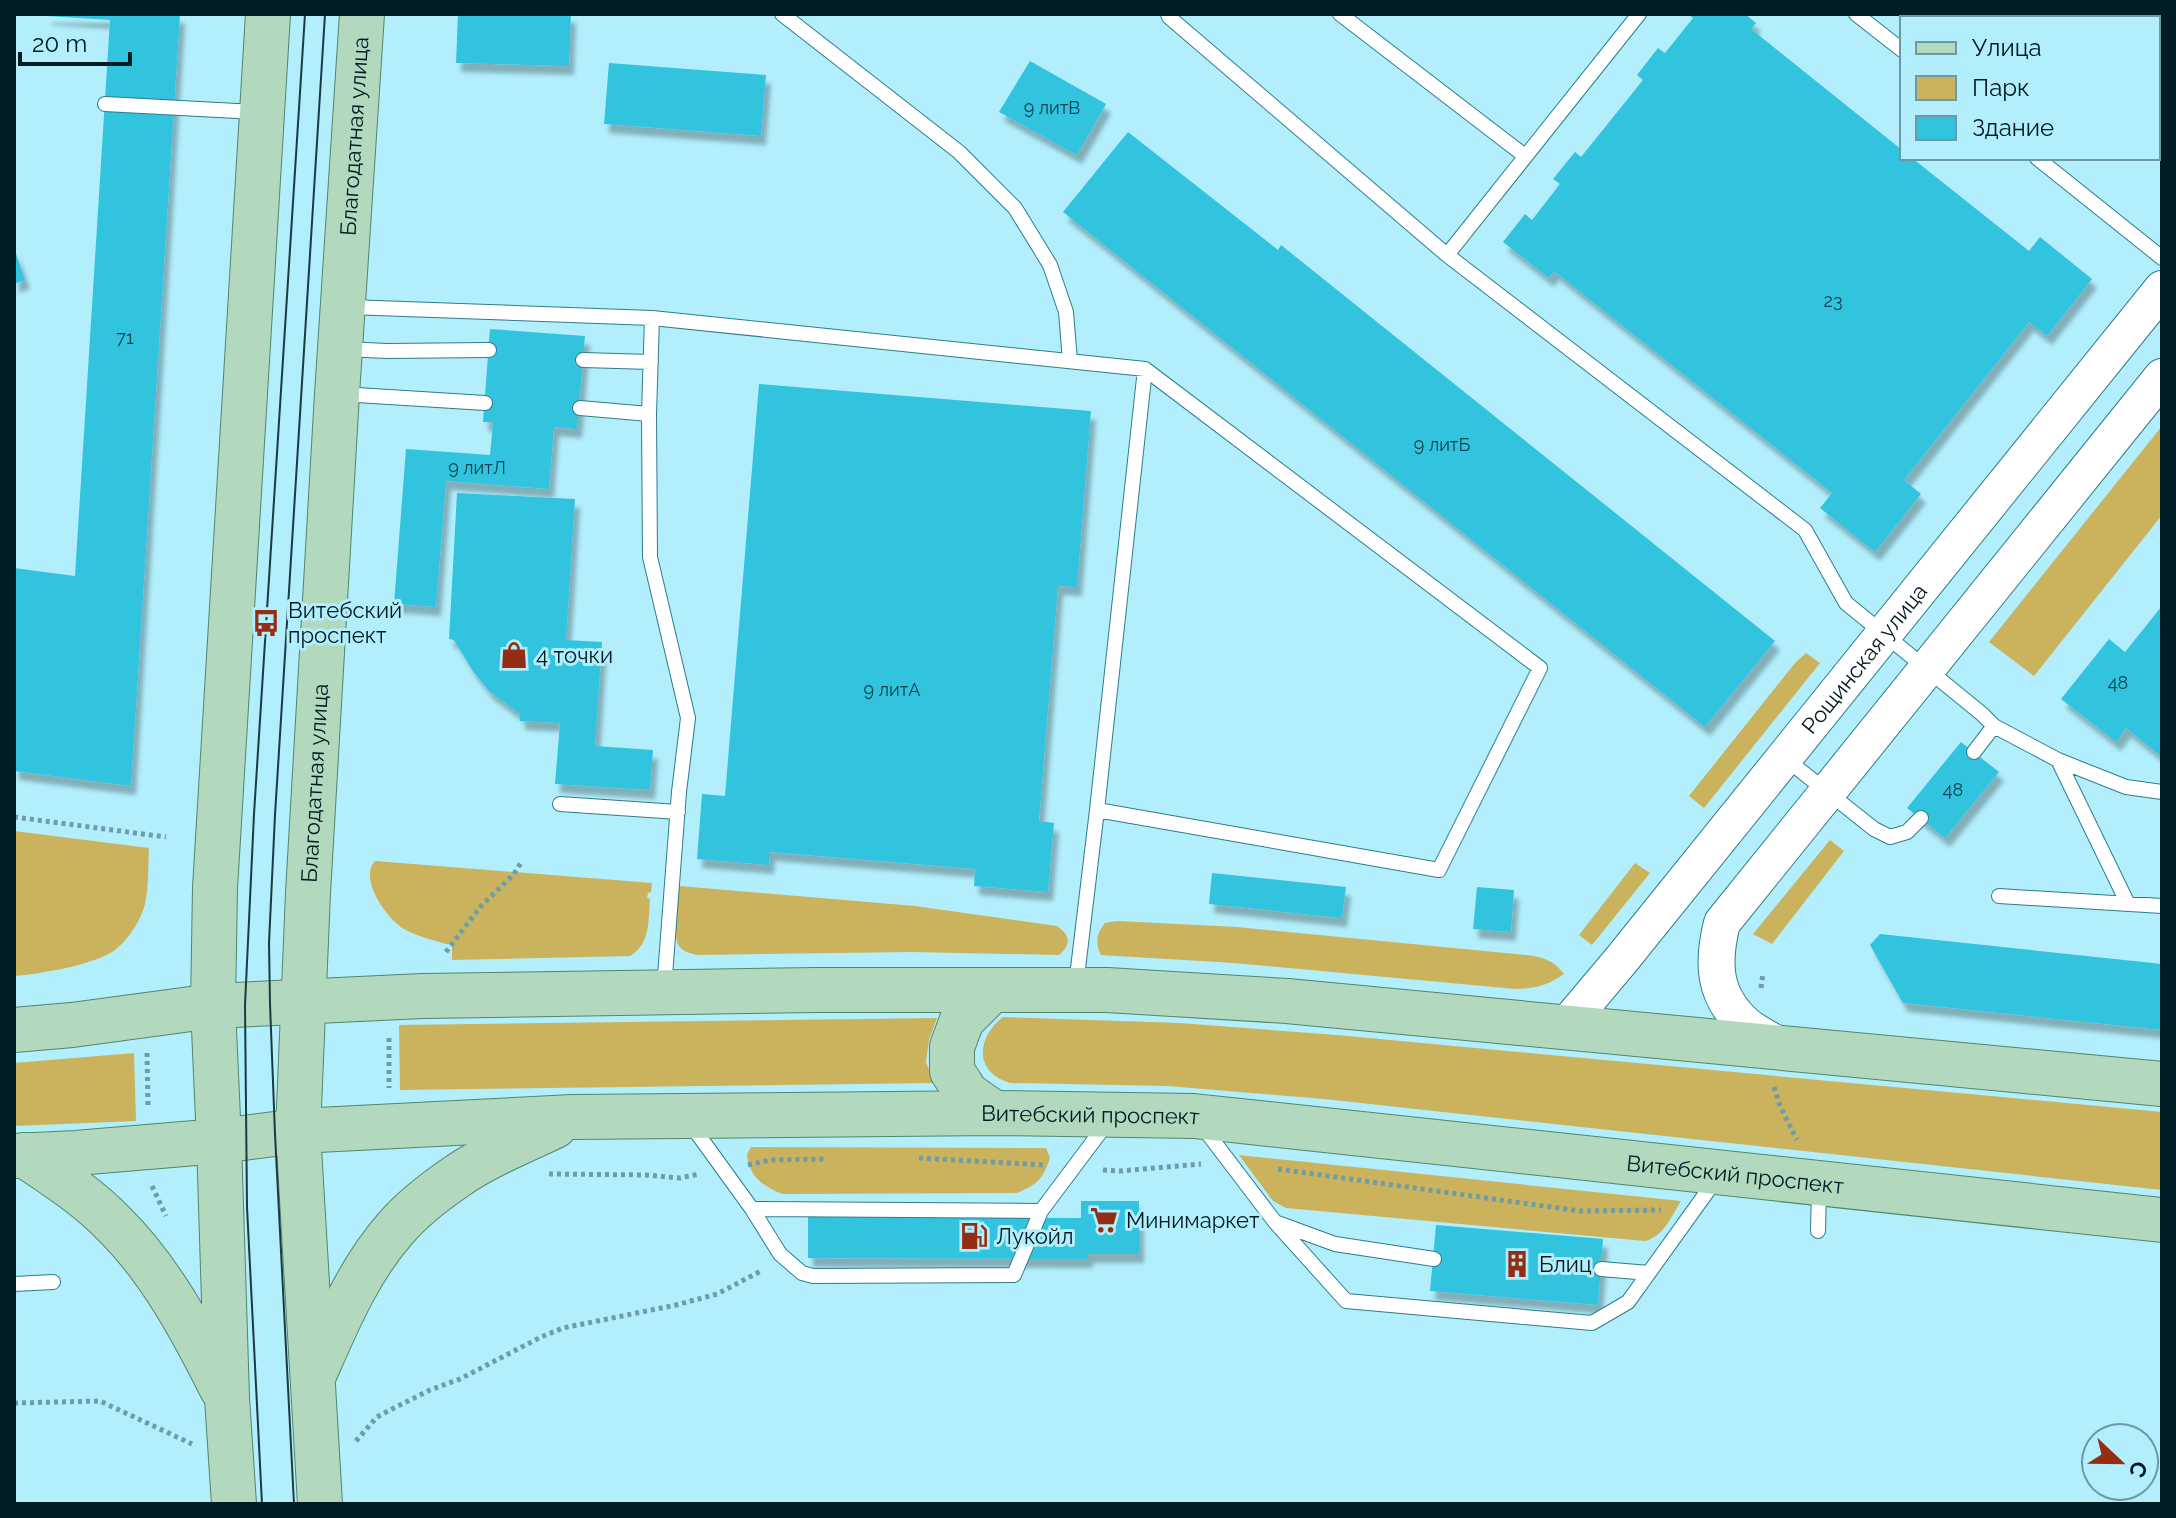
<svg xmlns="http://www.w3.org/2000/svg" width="2176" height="1518" font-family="Raleway,sans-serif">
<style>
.green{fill:#cab35c}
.building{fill:#32c3df;filter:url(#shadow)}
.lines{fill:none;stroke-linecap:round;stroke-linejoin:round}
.service-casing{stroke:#2e7c8d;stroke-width:16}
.tertiary-casing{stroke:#2e7c8d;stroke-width:38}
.primary-casing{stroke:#52866b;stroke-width:46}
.path{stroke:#6e9da8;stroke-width:5;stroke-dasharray:4 4;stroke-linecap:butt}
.service{stroke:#fff;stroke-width:14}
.tertiary{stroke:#fff;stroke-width:36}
.primary{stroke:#b2d9be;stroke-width:44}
.tram{stroke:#1b3b43;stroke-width:2}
.labels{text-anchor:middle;stroke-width:6;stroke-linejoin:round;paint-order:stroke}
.number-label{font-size:18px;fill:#0c4551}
.street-label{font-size:22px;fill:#001b22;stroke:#b2eefc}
.poi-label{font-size:22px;fill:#001b22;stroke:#b2eefc;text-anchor:start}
</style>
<defs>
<filter id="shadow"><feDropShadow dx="5" dy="9" stdDeviation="2" flood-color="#0004"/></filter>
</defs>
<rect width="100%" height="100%" fill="#b2eefc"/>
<!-- green -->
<path class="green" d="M2162,426V515L2034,676L1989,642Z
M1806,653L1820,663L1704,808L1689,796L1795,663Z
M14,831L149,848C148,866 149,886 145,904C141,920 129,939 115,950C95,965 39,974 14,976Z
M1830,840L1844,851L1772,944L1753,934Z
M375,861L652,883L651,892L648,893L647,898L650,899C648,921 651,943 630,956L452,960V944H446C433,940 416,936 404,929C387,919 358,878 375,861Z
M1635,863L1650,873L1592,945L1579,935Z
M679,886L915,906L1057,926C1071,936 1071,944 1059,955L912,952L697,955C690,953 683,952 679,946C672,936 678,899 679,886Z
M1117,921L1237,927L1527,955C1544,957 1554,961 1564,974C1548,985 1535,989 1515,989L1234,963L1101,955C1095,943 1096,934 1105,923Z
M1003,1017L1180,1023L1337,1035L2162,1112V1190L1324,1099L1168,1086L1010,1083C974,1072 976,1038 1003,1017Z
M937,1018L929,1040L926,1062L934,1083L400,1090L399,1025Z
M134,1053L136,1121L14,1126V1063Z
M751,1147L1046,1148L1050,1158C1043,1179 1037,1185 1017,1193L782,1194C762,1186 749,1176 747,1154Z
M1239,1155L1681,1201C1671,1217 1664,1236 1645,1241L1286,1208L1273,1201Z"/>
<!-- building -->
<path class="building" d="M47,14H180L131,786L14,771V568L75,576L110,20L47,16Z
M458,14H571L569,66L456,63Z
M1688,14H1745L1756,23L1751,29L1902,150V158H1912L2029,251L2040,237L2092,279L2047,336L2029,322L1904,480L1921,494L1875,552L1820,508L1832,493L1554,271L1549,278L1503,242L1525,214L1532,220L1560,184L1553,179L1575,152L1581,157L1643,80L1637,75L1658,48L1665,53L1693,18Z
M1917,14H2055L2060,18H1922Z
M1030,61L1106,104L1077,155L999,112Z
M609,63L766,75L761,136L604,124Z
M1128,132L1278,250L1281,245L1775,641L1705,727L1063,212Z
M14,248L25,280L14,284Z
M490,329L585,336L577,429L554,427L549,489L446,481L436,607L394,604L406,449L490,455L493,422H483Z
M759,384L1091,411L1077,587L1058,586L1039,821L1054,823L1048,892L974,886L975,869L770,852L769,865L697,859L702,794L725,796Z
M457,493L575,499L566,640L602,642L595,746L653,750L650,790L555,784L560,723L520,721V714L489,691L473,671L454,640L449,639Z
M2162,606V757L2126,728L2116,742L2061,699L2109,639L2125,652Z
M1961,742L1999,772L1945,838L1907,808Z
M1212,873L1346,887L1342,918L1209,904Z
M1477,887L1514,890L1511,932L1473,929Z
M1880,934L2162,964V1030L1903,1003L1870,945Z
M1081,1201H1139V1254H1088V1259L808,1258V1217L1081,1218Z
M1436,1225L1603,1239L1598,1305L1430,1291Z"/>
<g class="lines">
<!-- service casing -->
<g class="service-casing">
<path id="service" d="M782,14L959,152L1015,208L1050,265L1066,312L1070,361
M1168,14L1169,17L1447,255L1805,530L1846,603L1982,714L1994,726L2058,760L2128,904
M1340,14L1525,156
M1856,14L1902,50
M2131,14L2136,18
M2158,38L2162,41
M105,104L258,112
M2037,158L2162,258
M1447,255L1639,14
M348,307L652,318L1145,369L1540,668L1439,870L1097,810
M652,318L649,414L650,557L688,718L679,792L664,989
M345,349L387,351L489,350
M583,360L651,362
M341,394L485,403
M580,408L649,414
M1974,752L1994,726
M1786,759L1874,829L1890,837L1907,832L1921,818
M2058,760L2126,787L2162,792
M560,804L678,812
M1999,896L2162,906
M1076,985L1097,810L1145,369
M689,1122L752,1209L780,1254L802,1273L813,1276L1014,1275L1041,1211
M1202,1126L1275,1222L1335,1244L1434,1259
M752,1209L1041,1211L1107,1123
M1275,1222L1346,1301L1592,1323L1628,1302L1717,1178
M1818,1231L1819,1187
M1601,1269L1649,1273
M14,1284L53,1282"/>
</g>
<!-- tertiary casing -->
<g class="tertiary-casing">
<g id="tertiary">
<path id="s1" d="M1564,1028L1622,959L2162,289"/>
<path d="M1784,1048C1772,1041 1757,1034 1746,1025C1713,996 1712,963 1722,923L2162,377"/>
</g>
</g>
<!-- primary casing -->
<g class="primary-casing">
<g id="primary">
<path d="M992,990L962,1020L952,1047V1071L967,1094L994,1113"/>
<path d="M14,1030L72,1025L213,1006L422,996L817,990H1107L1287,1001L2162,1084"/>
<path d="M24,1155C55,1176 87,1196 113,1223C160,1269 193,1331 222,1389"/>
<path id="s2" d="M14,1156L76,1153L219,1141L298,1131L573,1117L994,1113L1194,1116L2162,1220"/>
<path d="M314,1375C336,1325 358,1271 395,1229C412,1209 434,1192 456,1177C486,1156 522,1142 555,1126"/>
<path d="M234,1504L227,1398L219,1141L213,1006L215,888L268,14"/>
<path id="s3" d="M320,1504L298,1131L308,893L337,394L362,14"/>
</g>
</g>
<!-- path -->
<path class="path" d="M14,817L166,837
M446,952L481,906L514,874L522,861
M1761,988L1763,973
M389,1038V1088
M147,1053L148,1107
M1774,1087L1780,1106L1797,1140
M919,1158L1045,1165
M748,1165L770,1160L825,1159
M1278,1169L1580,1211L1661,1210
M1103,1170L1120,1171L1201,1164
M549,1174L646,1175L680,1178L699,1174
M152,1186L166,1216
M14,1403L100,1401L192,1444
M356,1441L377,1417L390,1410L430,1390L460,1379L541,1337L563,1328L676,1305L717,1294L761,1271"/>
<!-- service -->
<use href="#service" class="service"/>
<!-- tertiary -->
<use href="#tertiary" class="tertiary"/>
<!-- primary -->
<use href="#primary" class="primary"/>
<!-- tram -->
<path class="tram" d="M262,1504L247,1207L245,1005L254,814L305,14
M294,1504L275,1134L270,1004L269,943L275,815L325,14"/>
</g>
<!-- icons -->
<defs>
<g id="bus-bare" transform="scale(2.16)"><path d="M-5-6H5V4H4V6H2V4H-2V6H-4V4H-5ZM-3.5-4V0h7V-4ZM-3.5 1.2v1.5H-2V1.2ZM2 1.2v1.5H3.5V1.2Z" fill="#952c14" stroke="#b2eefc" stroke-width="2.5" paint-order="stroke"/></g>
<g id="shop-bare" transform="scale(2.16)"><path d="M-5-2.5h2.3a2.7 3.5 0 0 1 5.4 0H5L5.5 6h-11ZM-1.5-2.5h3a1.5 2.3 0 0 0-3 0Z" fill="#952c14" stroke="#b2eefc" stroke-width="2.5" paint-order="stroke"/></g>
<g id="supermarket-bare" transform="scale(2.16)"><path d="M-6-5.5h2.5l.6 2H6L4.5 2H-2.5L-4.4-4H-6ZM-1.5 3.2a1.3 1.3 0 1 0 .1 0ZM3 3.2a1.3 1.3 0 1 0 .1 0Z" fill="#952c14" stroke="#b2eefc" stroke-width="2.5" paint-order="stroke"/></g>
<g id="fuel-bare" transform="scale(2.16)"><path d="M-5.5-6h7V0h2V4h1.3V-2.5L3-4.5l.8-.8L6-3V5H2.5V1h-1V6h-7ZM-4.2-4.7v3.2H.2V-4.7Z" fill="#952c14" stroke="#b2eefc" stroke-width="2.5" paint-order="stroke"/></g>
<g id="building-bare" transform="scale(2.16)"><path d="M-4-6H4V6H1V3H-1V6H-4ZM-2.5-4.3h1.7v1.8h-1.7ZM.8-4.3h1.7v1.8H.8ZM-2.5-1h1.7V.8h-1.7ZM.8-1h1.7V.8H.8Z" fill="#952c14" stroke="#b2eefc" stroke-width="2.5" paint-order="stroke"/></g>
</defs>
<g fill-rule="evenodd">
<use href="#bus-bare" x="266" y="623"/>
<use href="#shop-bare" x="514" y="655"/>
<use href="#supermarket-bare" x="1104" y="1220"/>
<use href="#fuel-bare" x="974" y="1236"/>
<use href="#building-bare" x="1517" y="1264"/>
</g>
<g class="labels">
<!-- number labels -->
<g class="number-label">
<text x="1052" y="114">9 литВ</text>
<text x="1833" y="307">23</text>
<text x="125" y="344">71</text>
<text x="1442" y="451">9 литБ</text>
<text x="477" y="474">9 литЛ</text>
<text x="2118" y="689">48</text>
<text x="892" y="696">9 литА</text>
<text x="1953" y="796">48</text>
</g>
<!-- street labels -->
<g class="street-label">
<text dy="8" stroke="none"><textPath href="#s3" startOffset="1370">Благодатная улица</textPath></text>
<text dy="8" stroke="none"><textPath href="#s1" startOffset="476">Рощинская улица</textPath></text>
<text dy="8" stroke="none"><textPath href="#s3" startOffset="722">Благодатная улица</textPath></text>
<text dy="8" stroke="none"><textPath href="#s2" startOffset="1078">Витебский проспект</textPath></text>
<text dy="8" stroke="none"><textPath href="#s2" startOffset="1726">Витебский проспект</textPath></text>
</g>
<!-- poi labels -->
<g class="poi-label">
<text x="288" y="618">Витебский<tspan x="288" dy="25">проспект</tspan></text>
<text x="536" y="663">4 точки</text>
<text x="1126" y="1228">Минимаркет</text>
<text x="996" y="1244">Лукойл</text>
<text x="1539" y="1272">Блиц</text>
</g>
</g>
<!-- border -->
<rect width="2176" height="1518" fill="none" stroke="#001b22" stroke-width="32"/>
<!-- legend -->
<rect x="1900" y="16" width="260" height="144" fill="#b2eefc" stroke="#6b9aa5" stroke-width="2"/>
<rect x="1916" y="42" width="40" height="12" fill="#b2d9be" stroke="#6b9aa5" stroke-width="2"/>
<text x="1972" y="56" font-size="24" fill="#001b22">Улица</text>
<rect x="1916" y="76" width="40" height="24" fill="#cab35c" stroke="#6b9aa5" stroke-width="2"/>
<text x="1972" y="96" font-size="24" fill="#001b22">Парк</text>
<rect x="1916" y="116" width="40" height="24" fill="#32c3df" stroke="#6b9aa5" stroke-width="2"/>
<text x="1972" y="136" font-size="24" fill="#001b22">Здание</text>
<!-- north arrow -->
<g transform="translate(2120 1462) rotate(112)"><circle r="38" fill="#b2eefc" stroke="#6b9aa5" stroke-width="2"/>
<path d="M0-6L14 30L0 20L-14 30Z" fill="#952c14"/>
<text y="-12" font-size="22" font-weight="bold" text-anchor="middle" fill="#001b22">С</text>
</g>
<!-- scale -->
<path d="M20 52v12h110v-12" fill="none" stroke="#001b22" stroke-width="4"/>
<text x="32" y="52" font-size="24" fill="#001b22" stroke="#b2eefc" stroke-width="6" paint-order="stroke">20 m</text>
</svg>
